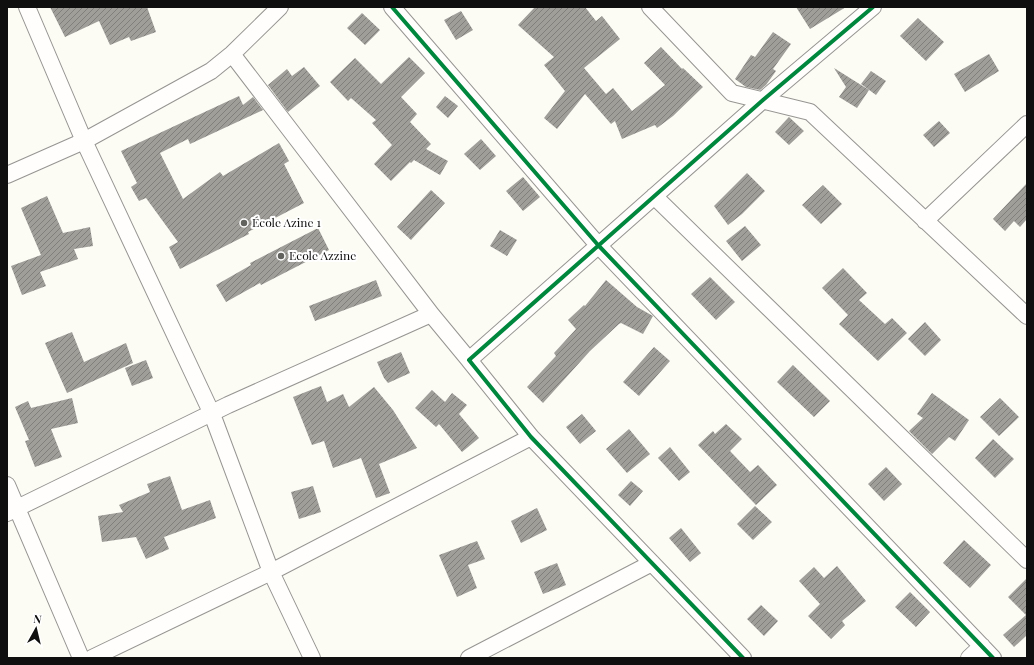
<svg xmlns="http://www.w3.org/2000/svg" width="1034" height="665" font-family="'Playfair Display',serif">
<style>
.building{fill:url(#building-hatch)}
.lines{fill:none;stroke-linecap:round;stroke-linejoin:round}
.minor-casing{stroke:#969592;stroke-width:18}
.minor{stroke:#fffefd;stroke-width:16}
.cycleway-casing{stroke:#fff;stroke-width:6}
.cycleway{stroke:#00873e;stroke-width:4}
.poi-dot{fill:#62625f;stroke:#fff;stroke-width:1.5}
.labels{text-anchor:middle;stroke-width:4;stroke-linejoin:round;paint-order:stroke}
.poi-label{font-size:12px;fill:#0f0f0f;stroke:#fff;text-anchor:start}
</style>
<defs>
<pattern id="building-hatch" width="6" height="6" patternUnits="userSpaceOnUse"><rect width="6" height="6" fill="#a09e99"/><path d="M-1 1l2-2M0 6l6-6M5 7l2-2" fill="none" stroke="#817f7b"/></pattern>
</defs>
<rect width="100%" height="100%" fill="#fcfbf4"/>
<!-- building -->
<path class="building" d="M50,7H147L156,32L131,41L129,37L110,45L99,21L65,37Z
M535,7H585L596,21L602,16L620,39L584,68L606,94L613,88L632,111L665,85L644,63L661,47L682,69L683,68L703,87L673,116L657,128L655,125L622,139L615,121L611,124L585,94L557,129L544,118L565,91L544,65L554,57L518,25Z
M796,7H846L810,29Z
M461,11L473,30L456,40L444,20Z
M362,13L380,30L365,45L347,28Z
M918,18L944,42L926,61L900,36Z
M773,32L791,44L773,69L776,71L766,85L760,90L746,87L735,79L751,55L755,57Z
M989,54L999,71L965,92L954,74Z
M409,57L425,73L401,97L417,114L410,122L431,144L426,149L448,161L440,175L414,160L411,163L410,162L391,181L374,164L392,145L372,123L376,120L351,98L348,101L330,82L355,58L381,84Z
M304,67L320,86L288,112L268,85L287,69L292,76Z
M834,68L869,90L857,108L839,97L846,87Z
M871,71L886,81L876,95L861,84Z
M239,96L243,105L253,97L263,110L190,144L188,139L160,153L183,199L220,172L223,176L279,143L289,161L284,164L304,203L248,232L249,234L180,269L169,247L178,242L146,198L139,201L131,187L137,183L121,151Z
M445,96L458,106L448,118L436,107Z
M789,117L804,131L789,145L775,132Z
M939,121L950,133L934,147L923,135Z
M481,139L496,156L480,170L464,154Z
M747,173L765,191L742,214L728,225L714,206Z
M523,177L540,197L523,211L506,191Z
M1027,183V219L1020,227L1014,221L1005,231L993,219Z
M823,185L842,204L821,224L802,205Z
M431,190L445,203L411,240L397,227Z
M47,196L63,233L90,227L93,246L74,249L78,259L40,272L46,286L22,295L11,266L41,255L21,208Z
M745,226L761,245L742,261L726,241Z
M318,228L329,250L261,285L260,283L226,302L216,285L251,265L250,263Z
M500,230L517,240L507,256L490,246Z
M843,268L867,293L859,300L885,324L892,318L907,333L878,361L839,324L848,315L822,288Z
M710,277L735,302L716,320L691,294Z
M376,280L382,296L315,321L309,306Z
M606,280L637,307L653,316L643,334L621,323L619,324L590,351L543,403L527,387L556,356L554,353L576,329L568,320L584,305L585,306Z
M925,322L941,340L925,356L908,339Z
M72,332L84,362L126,343L133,363L67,393L45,343Z
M654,347L670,361L639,396L623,382Z
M401,352L410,373L388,383L384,378L377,362Z
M146,360L153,378L132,386L125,368Z
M793,365L830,401L814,417L777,382Z
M321,386L327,402L343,394L349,407L374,387L393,410L417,448L379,464L390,493L376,498L361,458L333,468L324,441L312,445L293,397Z
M432,390L445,402L452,393L467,405L459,414L479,438L462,452L439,424L436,427L415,408Z
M932,393L969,420L955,441L949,437L932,454L909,431L923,418L917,414Z
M72,398L78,423L51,429L62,457L35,467L25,441L29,440L15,407L28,401L31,408Z
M1000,398L1019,417L999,436L980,417Z
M582,414L596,431L580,444L566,427Z
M726,424L742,439L730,451L750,472L758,465L777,485L756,505L698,445L713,431L715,434Z
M629,429L650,454L627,473L606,449Z
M993,439L1014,459L995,478L975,458Z
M670,447L690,472L679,481L658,458Z
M886,467L902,484L884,501L868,484Z
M170,476L182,510L210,500L216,518L164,537L169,549L146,559L136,537L102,542L98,516L123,512L119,505L150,492L147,484Z
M631,481L643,491L630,506L618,495Z
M313,486L321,512L299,519L291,492Z
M755,506L772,522L753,540L737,524Z
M537,508L547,530L521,543L511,521Z
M681,528L701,553L690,562L669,538Z
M964,540L991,565L970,588L943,563Z
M477,541L485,559L468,565L477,588L457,597L439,555Z
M557,563L566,585L543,594L534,572Z
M837,566L866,601L842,621L845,625L831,639L808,616L820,604L799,581L814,567L824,578Z
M1027,578V635L1014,647L1003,635L1026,615L1008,597Z
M910,592L930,612L916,627L895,607Z
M761,605L778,621L764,636L747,619Z"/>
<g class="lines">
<!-- minor casing -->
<g class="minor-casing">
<path id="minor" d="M27,7L84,141L212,414L271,572L312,658
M392,7L598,245L993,658
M650,7L732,93L810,112L1027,316
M232,54L431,314
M7,175L84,141L211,71L232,54L280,7
M654,196L1027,560
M925,221L1027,124
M7,485L81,658
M7,513L228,405L431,314L469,360
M92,658L271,572L531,437
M469,658L652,563
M743,658L531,437L469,360L763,100L873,7
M969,658L982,646"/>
</g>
<!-- minor -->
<use href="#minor" class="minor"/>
<!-- cycleway casing -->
<g class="cycleway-casing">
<path id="cycleway" d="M392,7L598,245L993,658
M743,658L531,437L469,360L763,100L873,7"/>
</g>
<!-- cycleway -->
<use href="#cycleway" class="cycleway"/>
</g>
<!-- markers -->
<g class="poi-dot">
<circle cx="244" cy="223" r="4"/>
<circle cx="281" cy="256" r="4"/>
</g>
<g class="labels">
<!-- poi labels -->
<g class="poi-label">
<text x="252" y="227">École Azine 1</text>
<text x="289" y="260">Ecole Azzine</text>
</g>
</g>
<!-- border -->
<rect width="1034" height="665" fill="none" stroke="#0f0f0f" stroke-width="16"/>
<!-- north arrow -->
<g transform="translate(36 629) rotate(8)" stroke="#ffffff" stroke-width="3" paint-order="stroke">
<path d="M0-3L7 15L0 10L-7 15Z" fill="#0f0f0f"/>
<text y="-6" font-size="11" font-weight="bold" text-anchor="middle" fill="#0f0f0f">N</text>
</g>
</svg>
